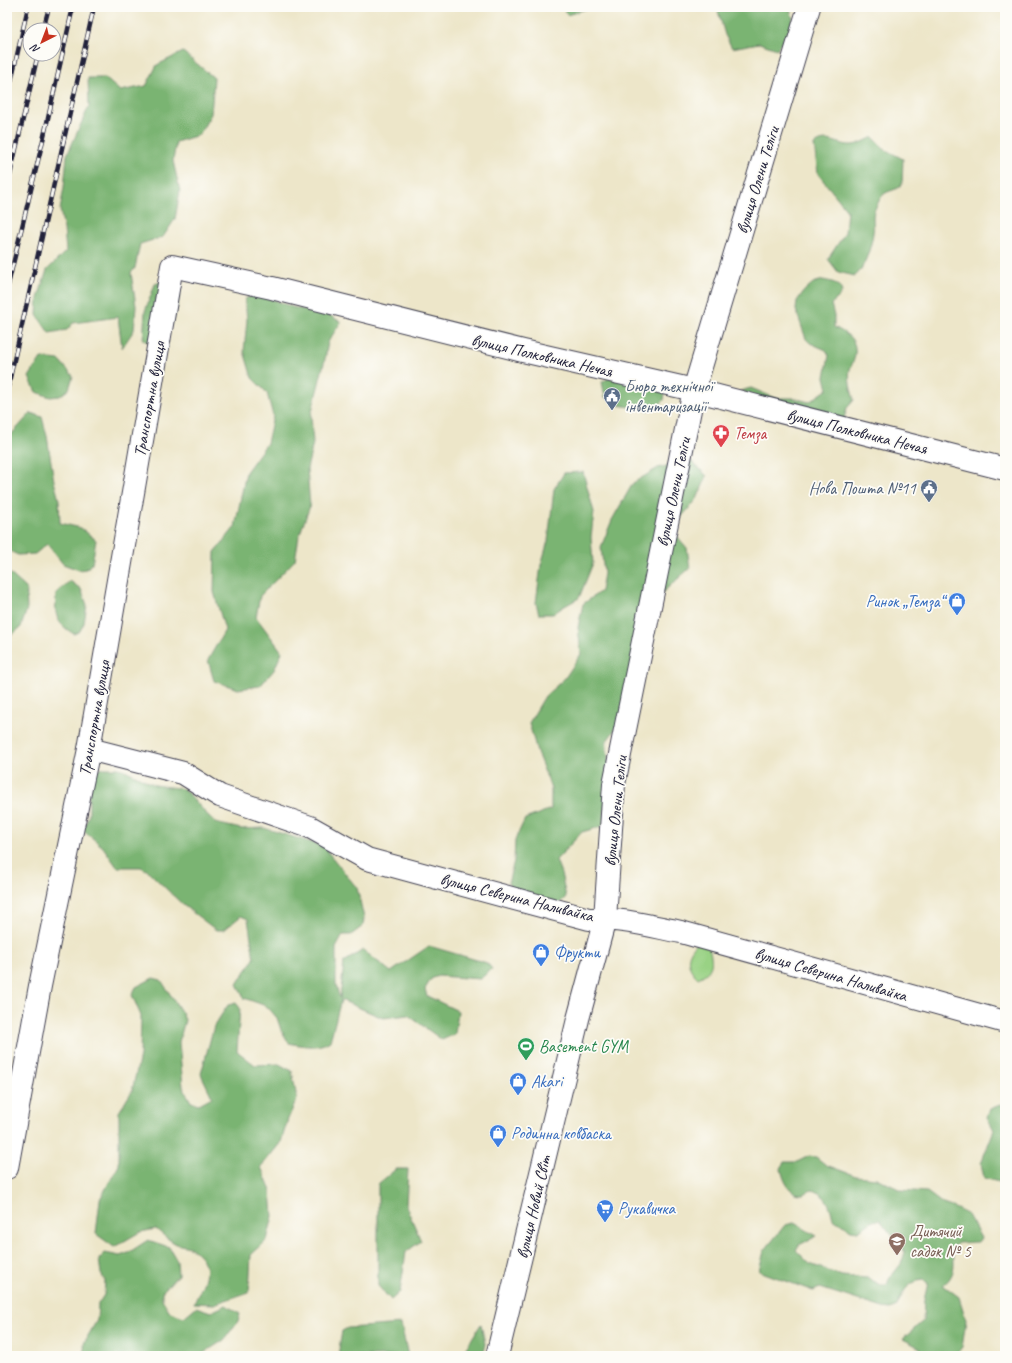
<svg xmlns="http://www.w3.org/2000/svg" width="1012" height="1363" font-family="Caveat,sans-serif">
<style>
.green{fill:#99d284;stroke:#5e7a60}
.forest{fill:#7ab472;stroke:#4e6b56}
.lines{fill:none;stroke-linecap:round;stroke-linejoin:round}
.minor-casing{stroke:#403f50;stroke-width:24}
.minor{stroke:#fff;stroke-width:22}
.rail-casing{stroke:#22223b;stroke-width:4.5}
.rail{stroke:#fdfcf7;stroke-width:3;stroke-dasharray:9;stroke-linecap:butt}
.labels{text-anchor:middle;stroke-width:3.5;stroke-linejoin:round;paint-order:stroke}
.street-label{font-size:17px;fill:#22223b;stroke:#fdfcf7}
.service-label{font-size:17px;fill:#4e5e75;stroke:#fdfcf7;text-anchor:start}
.health-label{font-size:17px;fill:#be3a42;stroke:#fdfcf7;text-anchor:start}
.shop-label{font-size:17px;fill:#366cbe;stroke:#fdfcf7;text-anchor:start}
.leisure-label{font-size:17px;fill:#27864d;stroke:#fdfcf7;text-anchor:start}
.education-label{font-size:17px;fill:#785e54;stroke:#fdfcf7;text-anchor:start}
</style>
<rect width="100%" height="100%" fill="#fdfcf7"/>
<filter id="ink" filterUnits="userSpaceOnUse"><feTurbulence type="fractalNoise" baseFrequency=".025" numOctaves="2"/><feDisplacementMap in="SourceGraphic" scale="8" xChannelSelector="R" yChannelSelector="G"/><feConvolveMatrix kernelMatrix="1 2 1 2 8 2 1 2 1" color-interpolation-filters="sRGB"/></filter>
<filter id="wash" filterUnits="userSpaceOnUse"><feTurbulence type="fractalNoise" baseFrequency=".012" numOctaves="4" result="noise"/><feDisplacementMap in="SourceGraphic" scale="16" xChannelSelector="R" yChannelSelector="G"/><feGaussianBlur stdDeviation="0.9" result="paint"/><feColorMatrix in="noise" values="0 0 0 0 0 0 0 0 0 0 0 0 0 0 0 0 0 1.4 0 .05"/><feComposite in="paint" operator="in"/></filter>
<g filter="url(#wash)">
<rect width="100%" height="100%" fill="#ede6c9"/>
<!-- green -->
<path class="green" d="M697,943L709,947C713,962 714,971 698,978C686,967 685,955 697,943Z"/>
<!-- forest -->
<path class="forest" d="M563,7H592L567,15Z
M720,7H789L793,18L788,33L777,49L759,43L732,48L725,35L718,11Z
M183,52L214,78L211,114L199,135L176,142L173,161L180,191L175,219L163,237L140,244L135,268L131,273L136,306L134,330L122,348L118,317L73,323L67,330L49,333L37,315L38,298L47,270L66,251L64,229L60,210L64,187L67,155L89,106L88,78H105L120,91L146,86L157,65Z
M873,137L884,149L903,159L902,185C896,191 888,190 883,195C880,198 877,205 875,209C871,217 875,225 873,233C872,244 864,270 855,276L838,272L828,259L845,233L847,210L818,174L814,145C826,134 837,145 851,145C858,145 867,140 873,137Z
M171,278L180,292C176,314 173,332 153,344L143,340L145,311L155,284Z
M823,280C832,282 839,282 842,292L839,297L831,304L834,316V327C845,333 857,338 855,354C855,359 852,364 850,369C848,380 851,389 854,400L847,408L843,422L740,391L751,388L775,398H793L809,402L828,389L825,377L829,355L826,350L810,343L806,339L796,310L797,301L804,291L813,283Z
M257,293L292,307L329,315L341,322L328,342L325,359L311,415L313,443L307,469L310,506L299,536L295,560L260,596L256,617L282,652L274,670L260,686L238,689L214,681L208,660L225,630L214,592L215,552L235,527L246,472L267,443L273,416L267,393L252,378L244,351L247,320L245,299Z
M41,358L59,360L73,376L69,389L60,396L50,397L36,392L29,377Z
M609,378L666,386L664,400L656,408L648,410L618,405L605,397L602,382Z
M31,413L42,417L47,436L54,481L59,500L60,523L81,528L96,540L92,564L86,569L79,570L63,564L47,544L35,554L18,555L7,550V441L8,438Z
M690,460L707,476L697,499L671,529L687,548L690,568L654,600L619,724L606,742L610,773L603,826L582,832L556,860L561,873L566,897L551,912L525,907L508,883L514,861L515,840L525,819L551,809V788L538,755L529,723L545,696L565,678L581,654L578,627L583,604L601,591L604,573L601,547L612,520L633,483L658,468Z
M583,472L594,512L591,537L593,563L579,598L563,607L553,614H539L536,603L541,565L548,541L554,489L564,473Z
M7,571L26,588L27,609L21,627L7,639Z
M70,581L81,589L87,605L84,623L80,631L74,634C54,622 55,614 56,593Z
M103,768H119L125,770L155,785L184,789L215,823L241,829L264,828L323,846L357,888L364,918L363,926L351,935H343L336,948V985L340,999L344,962L363,950L391,972L429,946L487,963L492,969L480,979L438,976L431,979L425,989L427,996L458,1011L455,1034L442,1040L408,1015L383,1018L341,1000L330,1041C319,1049 302,1046 289,1043L281,1030L277,1018L272,1012L266,1006L244,998L237,984L254,959L248,919L241,916L224,930H216L183,905L148,871L141,867H117L103,847L83,830L89,815V774Z
M153,978L161,980L182,1013L185,1020L179,1042L183,1087L191,1102L199,1104L212,1097L201,1074L214,1026L228,1005L236,1003L240,1008L237,1051L255,1065L279,1064L292,1071L297,1099L288,1119L281,1142L261,1167L271,1191L273,1216L267,1240L251,1255L249,1292L214,1304L194,1303C205,1281 215,1264 191,1248C186,1245 178,1246 173,1242C167,1239 161,1233 156,1229L140,1232L114,1247L96,1234L100,1199L119,1165V1112L132,1091L140,1056L141,1016L132,995L136,987Z
M1005,1103V1178L1002,1183L984,1178L981,1163L994,1130L987,1117L990,1109Z
M809,1156L816,1157L826,1165L856,1176L876,1178L901,1190L927,1192L943,1204L957,1209L968,1215L981,1238L978,1242L958,1243L953,1247C954,1262 957,1275 943,1285L959,1297L966,1320L962,1347L955,1356H923L920,1348L903,1339L923,1321L924,1300L928,1283L923,1280C906,1282 903,1293 897,1306L890,1309L883,1308L820,1288L813,1291L759,1271L764,1251L785,1225L794,1223L817,1236L799,1245L796,1250L810,1264L842,1276L868,1278L881,1285H887L889,1279L901,1264L905,1252L880,1220L873,1221L858,1231L851,1230L833,1219C830,1205 827,1195 812,1190C809,1191 804,1195 800,1194C788,1193 783,1178 781,1169L784,1162H797Z
M396,1169H408L406,1206L421,1241L406,1252L400,1292L391,1300L378,1286V1184Z
M148,1240L169,1247L177,1261L178,1275L162,1292V1299L170,1312L184,1317L196,1307L211,1312L226,1305L240,1314L238,1321L224,1340L199,1356H85L84,1343L97,1320L98,1304L104,1295L105,1281L101,1274L99,1259L105,1253L120,1256L128,1253Z
M401,1324L408,1356H338L342,1331L348,1328Z
M481,1324L485,1344L482,1356H461Z"/>
</g>
<g filter="url(#ink)">
<g class="lines">
<!-- minor casing -->
<g class="minor-casing">
<path id="minor" d="M89,749L183,773L220,796L310,827L367,859L589,919C620,918 650,926 681,932L1005,1022
M7,1168L40,986L89,749L172,266L272,288L523,351L694,390L1005,469
M497,1356L578,1019L605,919L614,784L694,390L809,7"/>
</g>
<!-- minor -->
<use href="#minor" class="minor"/>
<!-- rail casing -->
<g class="rail-casing">
<path id="rail" d="M43,30L49,7
M7,99L28,7
M7,188L38,54
M7,289L44,136L73,7
M7,391L94,7"/>
</g>
<!-- rail -->
<use href="#rail" class="rail"/>
</g>
</g>
<!-- icons -->
<defs>
<g id="civic-pin" transform="scale(0.9)"><path d="M0 17L-7.5 6A9.5 9.5 0 1 1 7.5 6Z" fill="#5c6f8a" stroke="#fdfcf7"/><path d="M-.6-6.5H3V-4.5H.6V-3L4-1V1h2V6H-6V1h2V-1L-.6-3ZM-1.2 2.5V6h2.4V2.5Z" fill="#fff"/></g>
<g id="pharmacy-pin" transform="scale(0.9)"><path d="M0 17L-7.5 6A9.5 9.5 0 1 1 7.5 6Z" fill="#e0444e" stroke="#fdfcf7"/><path d="M-2-6h4v4h4v4h-4v4h-4v-4h-4v-4h4Z" fill="#fff"/></g>
<g id="shop-pin" transform="scale(0.9)"><path d="M0 17L-7.5 6A9.5 9.5 0 1 1 7.5 6Z" fill="#3f7fe0" stroke="#fdfcf7"/><path d="M-5-2.5h2.3a2.7 3.5 0 0 1 5.4 0H5L5.5 6h-11ZM-1.5-2.5h3a1.5 2.3 0 0 0-3 0Z" fill="#fff"/></g>
<g id="stadium-pin" transform="scale(0.9)"><path d="M0 17L-7.5 6A9.5 9.5 0 1 1 7.5 6Z" fill="#2e9e5b" stroke="#fdfcf7"/><path d="M0-5a6.5 5 0 1 0 0 10a6.5 5 0 1 0 0-10ZM-3.5-1.8h7v3.6h-7Z" fill="#fff"/></g>
<g id="supermarket-pin" transform="scale(0.9)"><path d="M0 17L-7.5 6A9.5 9.5 0 1 1 7.5 6Z" fill="#3f7fe0" stroke="#fdfcf7"/><path d="M-6-5.5h2.5l.6 2H6L4.5 2H-2.5L-4.4-4H-6ZM-1.5 3.2a1.3 1.3 0 1 0 .1 0ZM3 3.2a1.3 1.3 0 1 0 .1 0Z" fill="#fff"/></g>
<g id="school-pin" transform="scale(0.9)"><path d="M0 17L-7.5 6A9.5 9.5 0 1 1 7.5 6Z" fill="#8d6e63" stroke="#fdfcf7"/><path d="M0-5L7-2L0 1L-7-2ZM-4 1L0 2.5L4 1V4Q0 6-4 4Z" fill="#fff"/></g>
</defs>
<g fill-rule="evenodd">
<use href="#civic-pin" x="612" y="396"/>
<use href="#pharmacy-pin" x="721" y="433"/>
<use href="#civic-pin" x="929" y="488"/>
<use href="#shop-pin" x="957" y="601"/>
<use href="#shop-pin" x="541" y="952"/>
<use href="#stadium-pin" x="526" y="1046"/>
<use href="#shop-pin" x="518" y="1081"/>
<use href="#shop-pin" x="498" y="1133"/>
<use href="#supermarket-pin" x="605" y="1208"/>
<use href="#school-pin" x="897" y="1241"/>
</g>
<g class="labels">
<!-- street labels -->
<g class="street-label">
<text transform="translate(757 180) rotate(-73)" y="6">вулиця Олени Теліги</text>
<text transform="translate(542 355) rotate(13)" y="6">вулиця Полковника Нечая</text>
<text transform="translate(149 399) rotate(-80)" y="6">Транспортна вулиця</text>
<text transform="translate(857 431) rotate(14)" y="6">вулиця Полковника Нечая</text>
<text transform="translate(673 492) rotate(-78)" y="6">вулиця Олени Теліги</text>
<text transform="translate(94 718) rotate(-80)" y="6">Транспортна вулиця</text>
<text transform="translate(615 811) rotate(-84)" y="6">вулиця Олени Теліги</text>
<text transform="translate(517 897) rotate(14)" y="6">вулиця Северина Наливайка</text>
<text transform="translate(831 974) rotate(16)" y="6">вулиця Северина Наливайка</text>
<text transform="translate(533 1207) rotate(-77)" y="6">вулиця Новий Світ</text>
</g>
<!-- service labels -->
<g class="service-label">
<text x="625" y="392">Бюро технічної<tspan x="625" dy="20">інвентаризації</tspan></text>
<text x="916" y="494" text-anchor="end">Нова Пошта №11</text>
</g>
<!-- health labels -->
<g class="health-label">
<text x="734" y="439">Темза</text>
</g>
<!-- shop labels -->
<g class="shop-label">
<text x="944" y="607" text-anchor="end">Ринок „Темза“</text>
<text x="554" y="958">Фрукти</text>
<text x="531" y="1087">Akari</text>
<text x="511" y="1139">Родинна ковбаска</text>
<text x="618" y="1214">Рукавичка</text>
</g>
<!-- leisure labels -->
<g class="leisure-label">
<text x="539" y="1052">Basement GYM</text>
</g>
<!-- education labels -->
<g class="education-label">
<text x="910" y="1237">Дитячий<tspan x="910" dy="20">садок № 5</tspan></text>
</g>
</g>
<!-- margin -->
<rect width="1012" height="1363" fill="none" stroke="#fdfcf7" stroke-width="24"/>
<!-- north arrow -->
<g transform="translate(42 42) rotate(222)"><circle r="19" fill="#fdfcf7" stroke="#a5a5ac"/>
<path d="M0-3L7 15L0 10L-7 15Z" fill="#c8321e"/>
<text y="-6" font-size="11" font-weight="bold" text-anchor="middle" fill="#22223b">N</text>
</g>
</svg>
